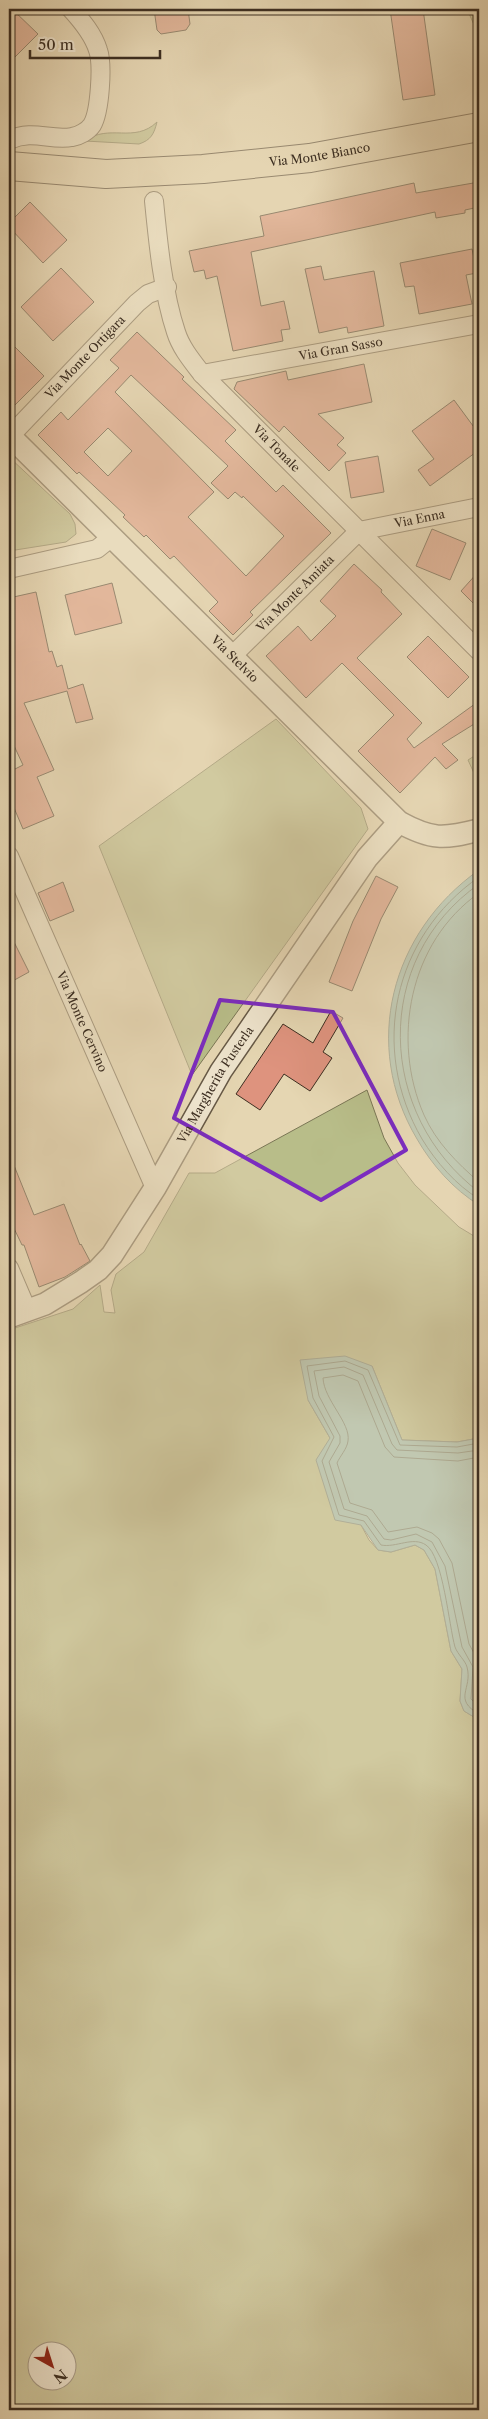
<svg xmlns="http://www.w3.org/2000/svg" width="488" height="2419" font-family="'Libre Caslon Text',serif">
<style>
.green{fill:#b8bd89;stroke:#7a7655;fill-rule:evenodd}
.water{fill:#96b9b0;stroke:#728177}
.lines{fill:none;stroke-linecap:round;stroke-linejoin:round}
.shore{stroke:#697468;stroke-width:1}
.building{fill:#de937e;stroke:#3c2e21;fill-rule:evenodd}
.minor-casing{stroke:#665845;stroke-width:20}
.tertiary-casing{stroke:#665845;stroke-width:24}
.primary-casing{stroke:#3c2e21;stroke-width:30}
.minor{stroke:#eee4cd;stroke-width:18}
.tertiary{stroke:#eee4cd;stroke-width:21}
.primary{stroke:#e5d6b2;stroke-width:28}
.marked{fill:none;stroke:#7b2cbf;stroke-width:4;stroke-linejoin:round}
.labels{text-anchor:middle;stroke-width:4;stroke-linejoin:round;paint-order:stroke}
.street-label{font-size:12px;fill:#3c2e21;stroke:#eee4cd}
</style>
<rect width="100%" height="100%" fill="#e5d6b2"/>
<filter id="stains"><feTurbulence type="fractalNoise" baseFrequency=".004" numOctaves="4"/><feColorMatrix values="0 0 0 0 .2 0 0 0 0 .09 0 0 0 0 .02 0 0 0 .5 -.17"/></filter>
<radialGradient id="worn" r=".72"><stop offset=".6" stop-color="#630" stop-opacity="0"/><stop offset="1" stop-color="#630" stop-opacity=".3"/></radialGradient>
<!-- green -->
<path class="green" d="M467,9H479V36Z
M157,122C154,134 151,140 139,144L85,141C109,123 134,144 157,122Z
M9,457L70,514L75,524L76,534L66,542L9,551Z
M276,719L361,808L368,829L192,1075L99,846Z
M479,753V784L468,760Z
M367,1090L384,1138L398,1163L415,1185L459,1227L479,1239V1438L457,1442L402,1440L372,1366L308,1400L330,1438L361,1525L369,1540L378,1550L391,1552L415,1545L424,1550L435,1569L451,1651L462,1669L460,1701L464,1711L479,1720V2410H9V1330L73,1309L100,1285L104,1312L115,1313L111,1290L116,1274L144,1252L189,1173H215ZM38,2352H68V2382H38Z"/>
<!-- water -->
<path class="water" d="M479,870V1205C453,1189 432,1165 417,1139C361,1045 391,932 479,870Z
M345,1356L372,1366L402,1440L457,1442L479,1438V1720L464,1711L460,1701L462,1669L451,1651L435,1569L424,1550L415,1545L391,1552L378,1550L361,1525L335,1520L316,1460L330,1438L308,1400L300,1360Z"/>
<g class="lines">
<!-- shore -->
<path class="shore" d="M479,877C393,937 369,1048 422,1139C436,1162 456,1185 479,1199
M479,884C371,960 377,1115 479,1192
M479,893C409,942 391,1040 424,1115C436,1142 457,1163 479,1182
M479,1443L457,1447L400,1445L368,1370L345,1361L307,1366L313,1398L334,1437L322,1461L339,1515L364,1521L381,1545C396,1548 413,1536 426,1545C443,1556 449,1626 455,1647C458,1655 465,1660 467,1667C473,1689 452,1699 479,1714
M479,1450L458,1453L397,1450L392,1444L363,1375L344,1367L314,1371L319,1396L340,1436V1443L329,1462L344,1509L367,1516L384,1539L391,1540L416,1534L432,1542L445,1566L462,1647L473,1667L471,1699L479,1707
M479,1457L458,1461L394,1457L385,1447L358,1381L343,1375L323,1378C324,1400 351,1423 348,1441C347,1449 340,1456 337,1463L350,1503L372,1510L388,1532L417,1527L432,1533L439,1539L452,1563L469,1644L479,1662"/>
</g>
<!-- building -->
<path class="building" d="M9,9H12L38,34L9,63Z
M154,9H188L190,24L186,30L161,34L157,30Z
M390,9H423L435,95L403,100Z
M479,182V207L465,210V213L436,218L435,212L251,252L261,306L284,301L290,329L281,330L283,341L233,351L217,276L206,279L204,270L194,272L189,251L264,236L260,216L414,183L416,193Z
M30,202L67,240L43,263L9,227V223Z
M472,249L477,273L466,275L472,304L419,314L414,286L405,287L400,263Z
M321,266L324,280L374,271L384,326L348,333L347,327L319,333L305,269Z
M61,268L94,302L53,341L21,307Z
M137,332L184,377L182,379L236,430L225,441L276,492L283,485L331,533L250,612L253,615L233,635L209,611L218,602L174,556L170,559L146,535L144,537L123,517L125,515L79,472L77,474L38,435L61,412L68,420L119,368L110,360ZM131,375L228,466L211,483L228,499L235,492L242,498L243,496L284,536L246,576L188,517L214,492L115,392ZM108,428L132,451L108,476L84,452Z
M9,341L44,376L9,411Z
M364,364L372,402L318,414L344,438L337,445L346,453L329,471L284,426L279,432L234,389L237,382L286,371L288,380Z
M454,400L479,434V450L430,486L418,470L434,459L412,431Z
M378,456L384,492L351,498L345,462Z
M432,529L466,543L450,580L416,566Z
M354,564L382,590L381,592L402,614L357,658L422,723L407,739L414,748L479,701V721L442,744L458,760L446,769L435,757L400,793L358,751L394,715L342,663L306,698L266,656L298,626L311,641L336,616L320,601Z
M479,571V609L461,591Z
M112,583L122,623L75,635L65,595Z
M36,592L49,652L52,651L57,667L62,665L68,689L83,684L93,719L76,723L67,691L24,703L54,770L37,777L54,816L23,829L9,796V772L23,765L9,735V598Z
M428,636L469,677L448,698L407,657Z
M376,876L398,887L381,919L352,991L329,982L353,921Z
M63,882L74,911L50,921L38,893Z
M9,932L29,972L9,983Z
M331,1011L343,1018L323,1052L332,1058L310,1091L284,1074L260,1110L236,1094L283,1024L313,1043Z
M9,1153L34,1215L64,1204L80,1245L81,1244L90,1261L65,1277L39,1287L24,1245H22L9,1218Z"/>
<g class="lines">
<!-- minor casing -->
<g class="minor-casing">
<g id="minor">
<path d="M9,140C33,129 50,141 72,137C79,136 88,131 92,125C100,112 103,64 98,50C93,34 82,21 71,9"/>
<path id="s1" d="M154,201C158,242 163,293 176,332C181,348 192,361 202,374L479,651"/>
<path id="s2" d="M202,374L479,324"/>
<path id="s3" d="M10,436L137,303L148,294L167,287"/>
<path d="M9,569L97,549L112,537"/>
<path id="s4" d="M232,656L359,531L479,507"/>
<path id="s5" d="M9,856L155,1188"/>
<path d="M9,1268L27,1310"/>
</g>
</g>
<!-- tertiary casing -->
<g class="tertiary-casing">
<g id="tertiary">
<path id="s6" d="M9,435L399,822C432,840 443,839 479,830"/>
<path id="s7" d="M9,1317L45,1304L81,1282L98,1270L112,1255L155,1188L221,1071L367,858L399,822"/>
</g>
</g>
<!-- primary casing -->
<g class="primary-casing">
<g id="primary">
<path id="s8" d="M9,166L106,174L203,169L310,158L479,127"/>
</g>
</g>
<!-- minor -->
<use href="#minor" class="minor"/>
<!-- tertiary -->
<use href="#tertiary" class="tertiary"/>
<!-- primary -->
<use href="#primary" class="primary"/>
</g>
<!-- marked area -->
<path d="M0 0H488V2419H0ZM220,1000L333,1012L406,1150L321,1200L174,1118Z" fill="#e5d6b2" fill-opacity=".55" fill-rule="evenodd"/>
<path class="marked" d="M220,1000L333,1012L406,1150L321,1200L174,1118Z"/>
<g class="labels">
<!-- street labels -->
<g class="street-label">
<text dy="4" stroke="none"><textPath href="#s8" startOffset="312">Via Monte Bianco</textPath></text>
<text dy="4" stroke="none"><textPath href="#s2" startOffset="141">Via Gran Sasso</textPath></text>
<text dy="4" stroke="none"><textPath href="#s3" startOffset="109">Via Monte Ortigara</textPath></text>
<text dy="4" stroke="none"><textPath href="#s1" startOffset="288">Via Tonale</textPath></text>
<text dy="4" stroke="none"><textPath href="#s4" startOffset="240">Via Enna</textPath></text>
<text dy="4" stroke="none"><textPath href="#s4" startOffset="89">Via Monte Amiata</textPath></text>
<text dy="4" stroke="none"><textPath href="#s6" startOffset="318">Via Stelvio</textPath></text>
<text dy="4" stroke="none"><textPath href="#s5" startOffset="181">Via Monte Cervino</textPath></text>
<text dy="4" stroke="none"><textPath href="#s7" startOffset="321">Via Margherita Pusterla</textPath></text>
</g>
</g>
<!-- margin -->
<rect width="488" height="2419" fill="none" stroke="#e5d6b2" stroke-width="30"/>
<rect x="10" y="10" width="468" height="2399" fill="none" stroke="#3c2e21" stroke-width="2.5"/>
<rect x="15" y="15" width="458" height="2389" fill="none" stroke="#3c2e21"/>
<!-- north arrow -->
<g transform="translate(52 2366) rotate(141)"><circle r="24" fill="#eee4cd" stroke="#a79b88"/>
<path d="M0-4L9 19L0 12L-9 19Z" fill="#8f2418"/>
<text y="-8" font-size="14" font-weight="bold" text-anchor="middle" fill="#3c2e21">N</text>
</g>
<!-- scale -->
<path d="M30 50v8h130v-8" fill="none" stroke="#3c2e21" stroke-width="2.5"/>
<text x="38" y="50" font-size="15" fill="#3c2e21" stroke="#eee4cd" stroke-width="4" paint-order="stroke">50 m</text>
<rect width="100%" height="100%" filter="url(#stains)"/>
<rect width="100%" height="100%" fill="url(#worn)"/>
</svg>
